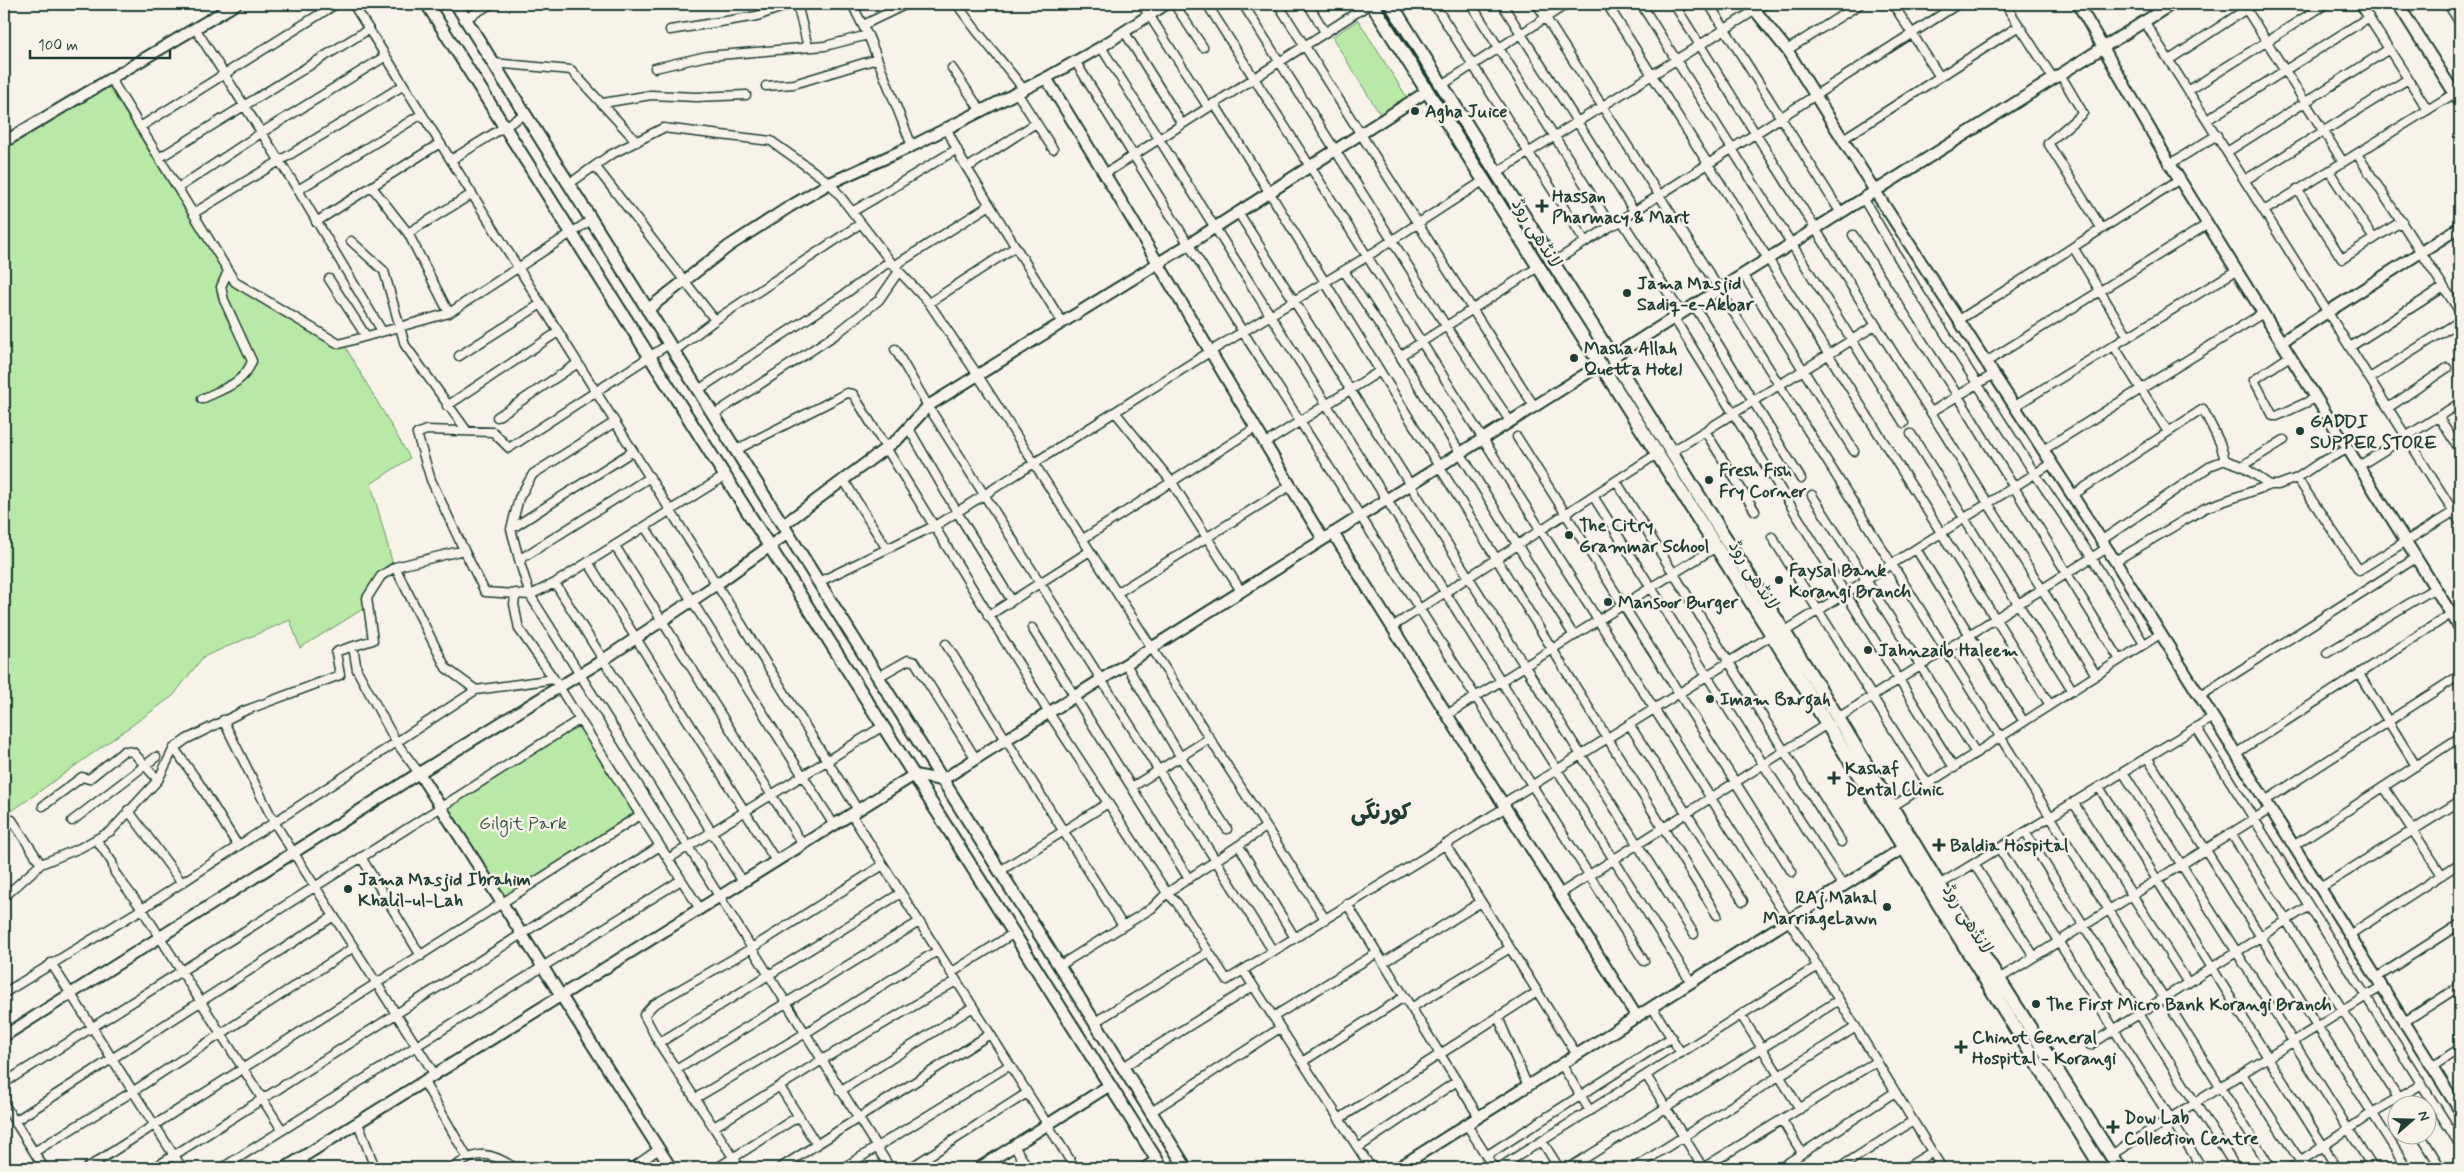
<svg xmlns="http://www.w3.org/2000/svg" width="2464" height="1172" font-family="Mynerve,'Playpen Sans Arabic',sans-serif">
<style>
.green{fill:#b9e9a7;stroke:#6c936e}
.lines{fill:none;stroke-linecap:round;stroke-linejoin:round}
.minor-casing{stroke:#1f3d34;stroke-width:11}
.tertiary-casing{stroke:#1f3d34;stroke-width:14}
.secondary-casing{stroke:#1f3d34;stroke-width:15}
.primary-casing{stroke:#1f3d34;stroke-width:16}
.minor{stroke:#f7f3e8;stroke-width:8}
.tertiary{stroke:#f7f3e8;stroke-width:10}
.secondary{stroke:#f7f3e8;stroke-width:11}
.primary{stroke:#f7f3e8;stroke-width:12}
.poi-dot{fill:#1f3d34;stroke:#f7f3e8;stroke-width:2}
.labels{text-anchor:middle;stroke-width:5;stroke-linejoin:round;paint-order:stroke}
.poi-label{font-size:18px;font-weight:bold;fill:#1f3d34;stroke:#f7f3e8;text-anchor:start}
.street-label{font-size:18px;fill:#1f3d34;stroke:#f7f3e8}
.park-label{font-size:18px;fill:#365745;stroke:#f7f3e8}
.district-label{font-size:22px;font-weight:bold;fill:#1f3d34;stroke:#f7f3e8}
</style>
<rect width="100%" height="100%" fill="#f7f3e8"/>
<filter id="ink" filterUnits="userSpaceOnUse"><feTurbulence type="fractalNoise" baseFrequency=".02" numOctaves="2"/><feDisplacementMap in="SourceGraphic" scale="10" xChannelSelector="R" yChannelSelector="G"/><feConvolveMatrix kernelMatrix="1 2 1 2 8 2 1 2 1" color-interpolation-filters="sRGB"/></filter>
<g filter="url(#ink)">
<!-- green -->
<path class="green" d="M1358,20L1408,99L1381,116L1332,37Z
M106,82L231,284L346,348L410,458L371,484L393,565L382,571L368,606L300,648L290,620L203,657L173,696L12,811L4,797V143Z
M579,720L640,815L503,904L441,808Z"/>
<g class="lines">
<!-- minor casing -->
<g class="minor-casing">
<path id="minor" d="M353,4L858,810
M797,4L808,47
M852,4L870,40L912,146
M957,4C977,34 1002,60 1024,90
M1142,4L1208,107
M1174,4L1203,47
M1207,4L1839,1000L1942,1168
M1243,4L1446,326L1510,421
M1278,4L1534,406
M1308,4L1325,32
M1434,4L1585,241
M1471,4L1611,226
M1502,4L1634,211
M1537,4L1719,289L2271,1168
M1607,4L2050,705
M1641,4L1904,423
M1674,4L2096,675
M1709,4L1841,213
M1893,4L1940,77
M2005,4L2053,78
M2152,4L2158,13
M2243,4L2343,162
M2360,4L2428,110
M2448,4L2460,23
M465,19L491,4
M2144,21L2460,522
M863,25L907,4
M195,28L298,190L382,331
M670,30L757,16L791,4
M1124,31L1182,124
M1101,47L1691,982
M1787,50L1860,4
M2169,60L2254,4
M1075,61L1243,332L1644,961
M493,63L571,70L637,142
M655,68L707,56L825,46L868,35
M952,68L981,111
M2060,74L2083,113L2048,143L2102,229
M111,79L235,282L339,344L449,313L591,220
M1442,85L1567,4
M766,86L794,84L877,59
M2188,91L2326,4
M1017,93L1053,149
M603,103L651,95L696,97L746,95
M1214,103L1717,915
M2207,120L2369,17
M140,127L336,4
M946,127L962,160L1062,322
M1843,139L2019,26
M2227,152L2389,49
M2357,154L2460,312
M159,158L369,29
M451,160L525,114
M2170,164L2217,135
M595,166L715,320
M967,168L1036,123
M2329,171L2374,239
M1106,173L1370,4
M1496,173L1765,4
M2245,180L2408,79
M569,184L610,155L663,128L771,141L830,183L894,266L929,303L977,374L1325,919
M372,187L408,233L449,313
M178,188L261,133L386,56
M2297,189L2342,259L2402,221
M298,190L422,114
M1863,198L1918,291L2035,474L2092,558L2144,644
M2264,211L2455,93
M852,212L957,149
M1238,212L1694,934
M194,213L404,85
M1619,221L1958,4
M316,222L440,143
M408,233L472,194
M1853,235L1958,396L2120,660
M351,241L384,271L405,345L467,431
M2073,247L2128,337
M1552,263L1611,226L1622,221L1681,313
M894,266L990,205
M1344,271L1400,356L1574,636
M1743,274L1854,451
M329,279L366,336
M929,303L1015,247
M1694,305L1801,479
M1674,318L1954,768
M1959,320L2180,179
M2114,346L2168,432
M2350,347L2444,287
M895,349L928,406L1273,951
M674,351L715,320L860,224
M459,356L541,304
M1400,356L1538,267
M2290,356L2254,380L2273,416H2277L2316,398
M1986,362L2208,224
M2370,378L2460,321
M698,390L845,294L890,261
M202,399C222,389 244,384 252,361L224,300L221,287L228,271
M447,406L558,332
M2015,406L2237,270
M2388,408L2447,368
M1115,412L1171,481L1241,591
M1931,412L1994,374
M713,415L835,335L879,300L899,271
M2438,416L2460,450
M497,417L578,363
M908,427L957,512L1012,601
M1705,431L1755,511
M1911,434L2073,691
M1517,437L1792,872
M1264,444L1380,371
M736,450L847,393L853,394L1049,713L1167,893L1177,903L1227,980L1506,807
M2043,450L2263,313
M1671,452L1876,325
M2242,466L2284,440
M2359,466L2460,403
M650,477L522,558L520,563L530,595L890,1168
M2297,478L2319,463L2348,449
M843,479L887,549
M1616,481L1841,842
M1812,495L1976,753
M2073,495L2203,409L2220,443L2225,460
M1593,496L1763,764L1843,886
M645,527L834,825
M511,529L633,451
M1772,537L1928,785
M1083,539L1255,428
M2102,540L2212,465L2225,460L2242,466L2270,485H2278L2297,478L2359,570L2460,508
M615,546L803,845
M1916,549L2024,722
M464,550L431,480L417,434L426,430L493,432L509,448L669,344
M2115,561L2205,508L2270,485
M588,562L776,861
M520,563L511,529L519,498L533,474L615,422
M395,567L446,668L476,690
M819,582L938,524L1211,351L1368,256L1483,181
M555,583L743,882
M516,593L514,604L519,629L554,679L700,909
M1117,593L1290,486
M988,616L1090,551
M1392,627L1657,454
M1032,628L1189,879
M1784,632L2052,463
M946,644L1123,926
M353,647L357,670L396,742L419,773
M2327,653L2435,588
M1126,664L1180,756L1227,829
M2359,674L2416,766
M878,677L908,660L915,662L976,759
M2200,696L2416,558
M1448,714L1716,547
M1838,718L2107,548
M223,720L274,822L435,1075
M1629,724L1743,901
M2196,727L2460,1145
M174,748L199,783L238,846
M2235,754L2451,614
M2147,757L2407,1168
M2123,772L2373,1168
M1132,787L1210,738
M2099,787L2337,1168
M2384,787L2442,875
M2265,801L2460,675
M2073,802L2188,983
M1504,803L1772,635
M43,806L82,777L89,779L124,751L133,752L158,780
M1892,807L2160,634
M128,810L182,883
M851,814L1075,1168
M12,820L41,864
M72,821L156,757
M2025,832L2236,1168
M2231,833L2402,1104
M96,839L112,862L115,873L142,909L282,1130
M1445,844L1577,1055
M1239,846L1295,938
M2293,846L2460,737
M1999,848L2202,1168
M361,857L421,956
M668,859L883,726
M1974,864L2034,956
M1000,871L1108,803
M1939,885L2213,717
M2320,888L2460,801
M1561,893L1827,724
M4,897L41,864L80,848L111,831L158,780L174,748L187,739L244,711L340,675L336,653L338,651L373,640L367,598L381,576L395,567L464,550L485,592L530,595L555,583L725,476
M1347,904L1479,1117
M2349,935L2460,863
M51,963L182,1168
M1383,963L1481,902
M1059,966L1152,908L1167,893L1266,827
M1243,970L1371,1168
M951,973L1014,933
M2376,978L2460,924
M1999,979L2270,809
M4,993L142,909L476,690L554,679
M1652,1007L1681,1053
M1411,1008L1510,948
M1741,1015L1800,1109
M1273,1017L1377,953
M1498,1017L1528,1087
M1095,1022L1209,952
M2404,1022L2460,986
M659,1043L901,893
M2090,1045L2309,906
M1302,1062L1404,997
M1562,1065L1590,1111
M1123,1067L1253,986
M2432,1067L2460,1048
M676,1070L919,922
M2242,1074L2305,1168
M1646,1075L1703,1168
M424,1082L467,1157
M4,1083L579,720
M780,1087L817,1145
M840,1091L973,1007
M696,1098L804,1034L937,951
M4,1104L44,1168
M1151,1112L1280,1028
M1339,1119L1537,992
M1782,1120L1802,1153
M15,1121L334,916
M358,1123L375,1168
M1467,1125L1494,1168
M714,1127L822,1060L956,981
M2420,1134L2441,1168
M1542,1141L1559,1168
M1014,1146L1028,1168
M1358,1148L1457,1081
M34,1152L132,1092L354,947
M2111,1155L2381,987
M304,1156V1168
M1486,1156L1672,1037
M87,1168L640,815
M154,1168L660,846
M222,1168L681,880
M453,1168C477,1150 490,1151 515,1168
M632,1168L659,1149
M717,1168L799,1116
M740,1168L659,1043L644,1015L653,1005L752,948L883,865
M780,1168L990,1034
M843,1168L1010,1065
M910,1168L1027,1093
M1499,1168L1818,966
M1569,1168L1839,1000
M1634,1168L1856,1027
M1703,1168L1877,1061
M1780,1168L1895,1092
M1839,1168L1913,1121
M1906,1168L1932,1152
M2291,1168L2372,1113L2422,1084"/>
</g>
<!-- tertiary casing -->
<g class="tertiary-casing">
<path id="tertiary" d="M1750,4L1787,50L1875,191L2115,561L2460,1111
M2078,4L2170,164L2460,628
M2398,4L2460,102
M1046,78C1141,230 1229,387 1323,539
M4,142L236,4
M647,310L729,246L789,207L830,183L912,146L1046,78L1101,47L1166,4
M2281,342L2460,227
M1612,357L2172,4
M783,525L898,439L928,406L1189,244L1426,92
M1333,533L1637,1017
M419,773L671,1168
M4,1036L419,773L603,660L717,584L788,533
M285,1168L914,775L942,780L1600,365
M979,1168L1110,1085
M1145,1168L1157,1160
M1398,1168L1903,848"/>
</g>
<!-- secondary casing -->
<g class="secondary-casing">
<path id="secondary" d="M427,4L1162,1168
M456,4L1186,1168"/>
</g>
<!-- primary casing -->
<g class="primary-casing">
<path id="primary" d="M1372,4L1772,635L2102,1168
M1391,4L1838,718L1936,880L2119,1168"/>
</g>
<!-- minor -->
<use href="#minor" class="minor"/>
<!-- tertiary -->
<use href="#tertiary" class="tertiary"/>
<!-- secondary -->
<use href="#secondary" class="secondary"/>
<!-- primary -->
<use href="#primary" class="primary"/>
</g>
</g>
<!-- markers -->
<g class="poi-dot">
<circle cx="1415" cy="111" r="5"/>
<path d="M1539.5 198.5h5v5h5v5h-5v5h-5v-5h-5v-5h5z"/>
<circle cx="1627" cy="293" r="5"/>
<circle cx="1574" cy="358" r="5"/>
<circle cx="2300" cy="431" r="5"/>
<circle cx="1709" cy="480" r="5"/>
<circle cx="1569" cy="535" r="5"/>
<circle cx="1779" cy="580" r="5"/>
<circle cx="1608" cy="602" r="5"/>
<circle cx="1868" cy="650" r="5"/>
<circle cx="1710" cy="699" r="5"/>
<path d="M1831.5 770.5h5v5h5v5h-5v5h-5v-5h-5v-5h5z"/>
<path d="M1936.5 837.5h5v5h5v5h-5v5h-5v-5h-5v-5h5z"/>
<circle cx="348" cy="889" r="5"/>
<circle cx="1887" cy="907" r="5"/>
<circle cx="2036" cy="1004" r="5"/>
<path d="M1958.5 1039.5h5v5h5v5h-5v5h-5v-5h-5v-5h5z"/>
<path d="M2110.5 1119.5h5v5h5v5h-5v5h-5v-5h-5v-5h5z"/>
</g>
<g class="labels">
<!-- poi labels -->
<g class="poi-label">
<text x="1425" y="117">Agha Juice</text>
<text x="1552" y="202">Hassan<tspan x="1552" dy="21">Pharmacy &amp; Mart</tspan></text>
<text x="1637" y="289">Jama Masjid<tspan x="1637" dy="21">Sadiq-e-Akbar</tspan></text>
<text x="1584" y="354">Masha Allah<tspan x="1584" dy="21">Quetta Hotel</tspan></text>
<text x="2310" y="427">GADDI<tspan x="2310" dy="21">SUPPER STORE</tspan></text>
<text x="1719" y="476">Fresh Fish<tspan x="1719" dy="21">Fry Corner</tspan></text>
<text x="1579" y="531">The Citry<tspan x="1579" dy="21">Grammar School</tspan></text>
<text x="1789" y="576">Faysal Bank<tspan x="1789" dy="21">Korangi Branch</tspan></text>
<text x="1618" y="608">Mansoor Burger</text>
<text x="1878" y="656">Jahnzaib Haleem</text>
<text x="1720" y="705">Imam Bargah</text>
<text x="1845" y="774">Kashaf<tspan x="1845" dy="21">Dental Clinic</tspan></text>
<text x="1950" y="851">Baldia Hospital</text>
<text x="358" y="885">Jama Masjid Ibrahim<tspan x="358" dy="21">Khalil-ul-Lah</tspan></text>
<text x="1877" y="903" text-anchor="end">RAj Mahal<tspan x="1877" dy="21">MarriageLawn</tspan></text>
<text x="2046" y="1010">The First Micro Bank Korangi Branch</text>
<text x="1972" y="1043">Chinot General<tspan x="1972" dy="21">Hospital - Korangi</tspan></text>
<text x="2124" y="1123">Dow Lab<tspan x="2124" dy="21">Collection Centre</tspan></text>
</g>
<!-- street labels -->
<g class="street-label">
<text transform="translate(1537 233) rotate(58)" y="6">لانڈھی روڈ</text>
<text transform="translate(1754 575) rotate(58)" y="6">لانڈھی روڈ</text>
<text transform="translate(1968 919) rotate(58)" y="6">لانڈھی روڈ</text>
</g>
<!-- park labels -->
<g class="park-label">
<text x="523" y="829">Gilgit Park</text>
</g>
<!-- district labels -->
<g class="district-label">
<text x="1381" y="819">کورنگی</text>
</g>
</g>
<!-- margin -->
<rect width="2464" height="1172" fill="none" stroke="#f7f3e8" stroke-width="20"/>
<rect x="10" y="10" width="2444" height="1152" fill="none" stroke="#1f3d34" stroke-width="2" filter="url(#ink)"/>
<!-- north arrow -->
<g transform="translate(2412 1120) rotate(70)"><circle r="24" fill="#f7f3e8" stroke="#a1aaa0"/>
<path d="M0-4L9 19L0 12L-9 19Z" fill="#1f3d34"/>
<text y="-8" font-size="14" font-weight="bold" text-anchor="middle" fill="#1f3d34">N</text>
</g>
<!-- scale -->
<path d="M30 50v8h140v-8" fill="none" stroke="#1f3d34" stroke-width="2.5"/>
<text x="38" y="50" font-size="15" fill="#1f3d34" stroke="#f7f3e8" stroke-width="4" paint-order="stroke">100 m</text>
</svg>
